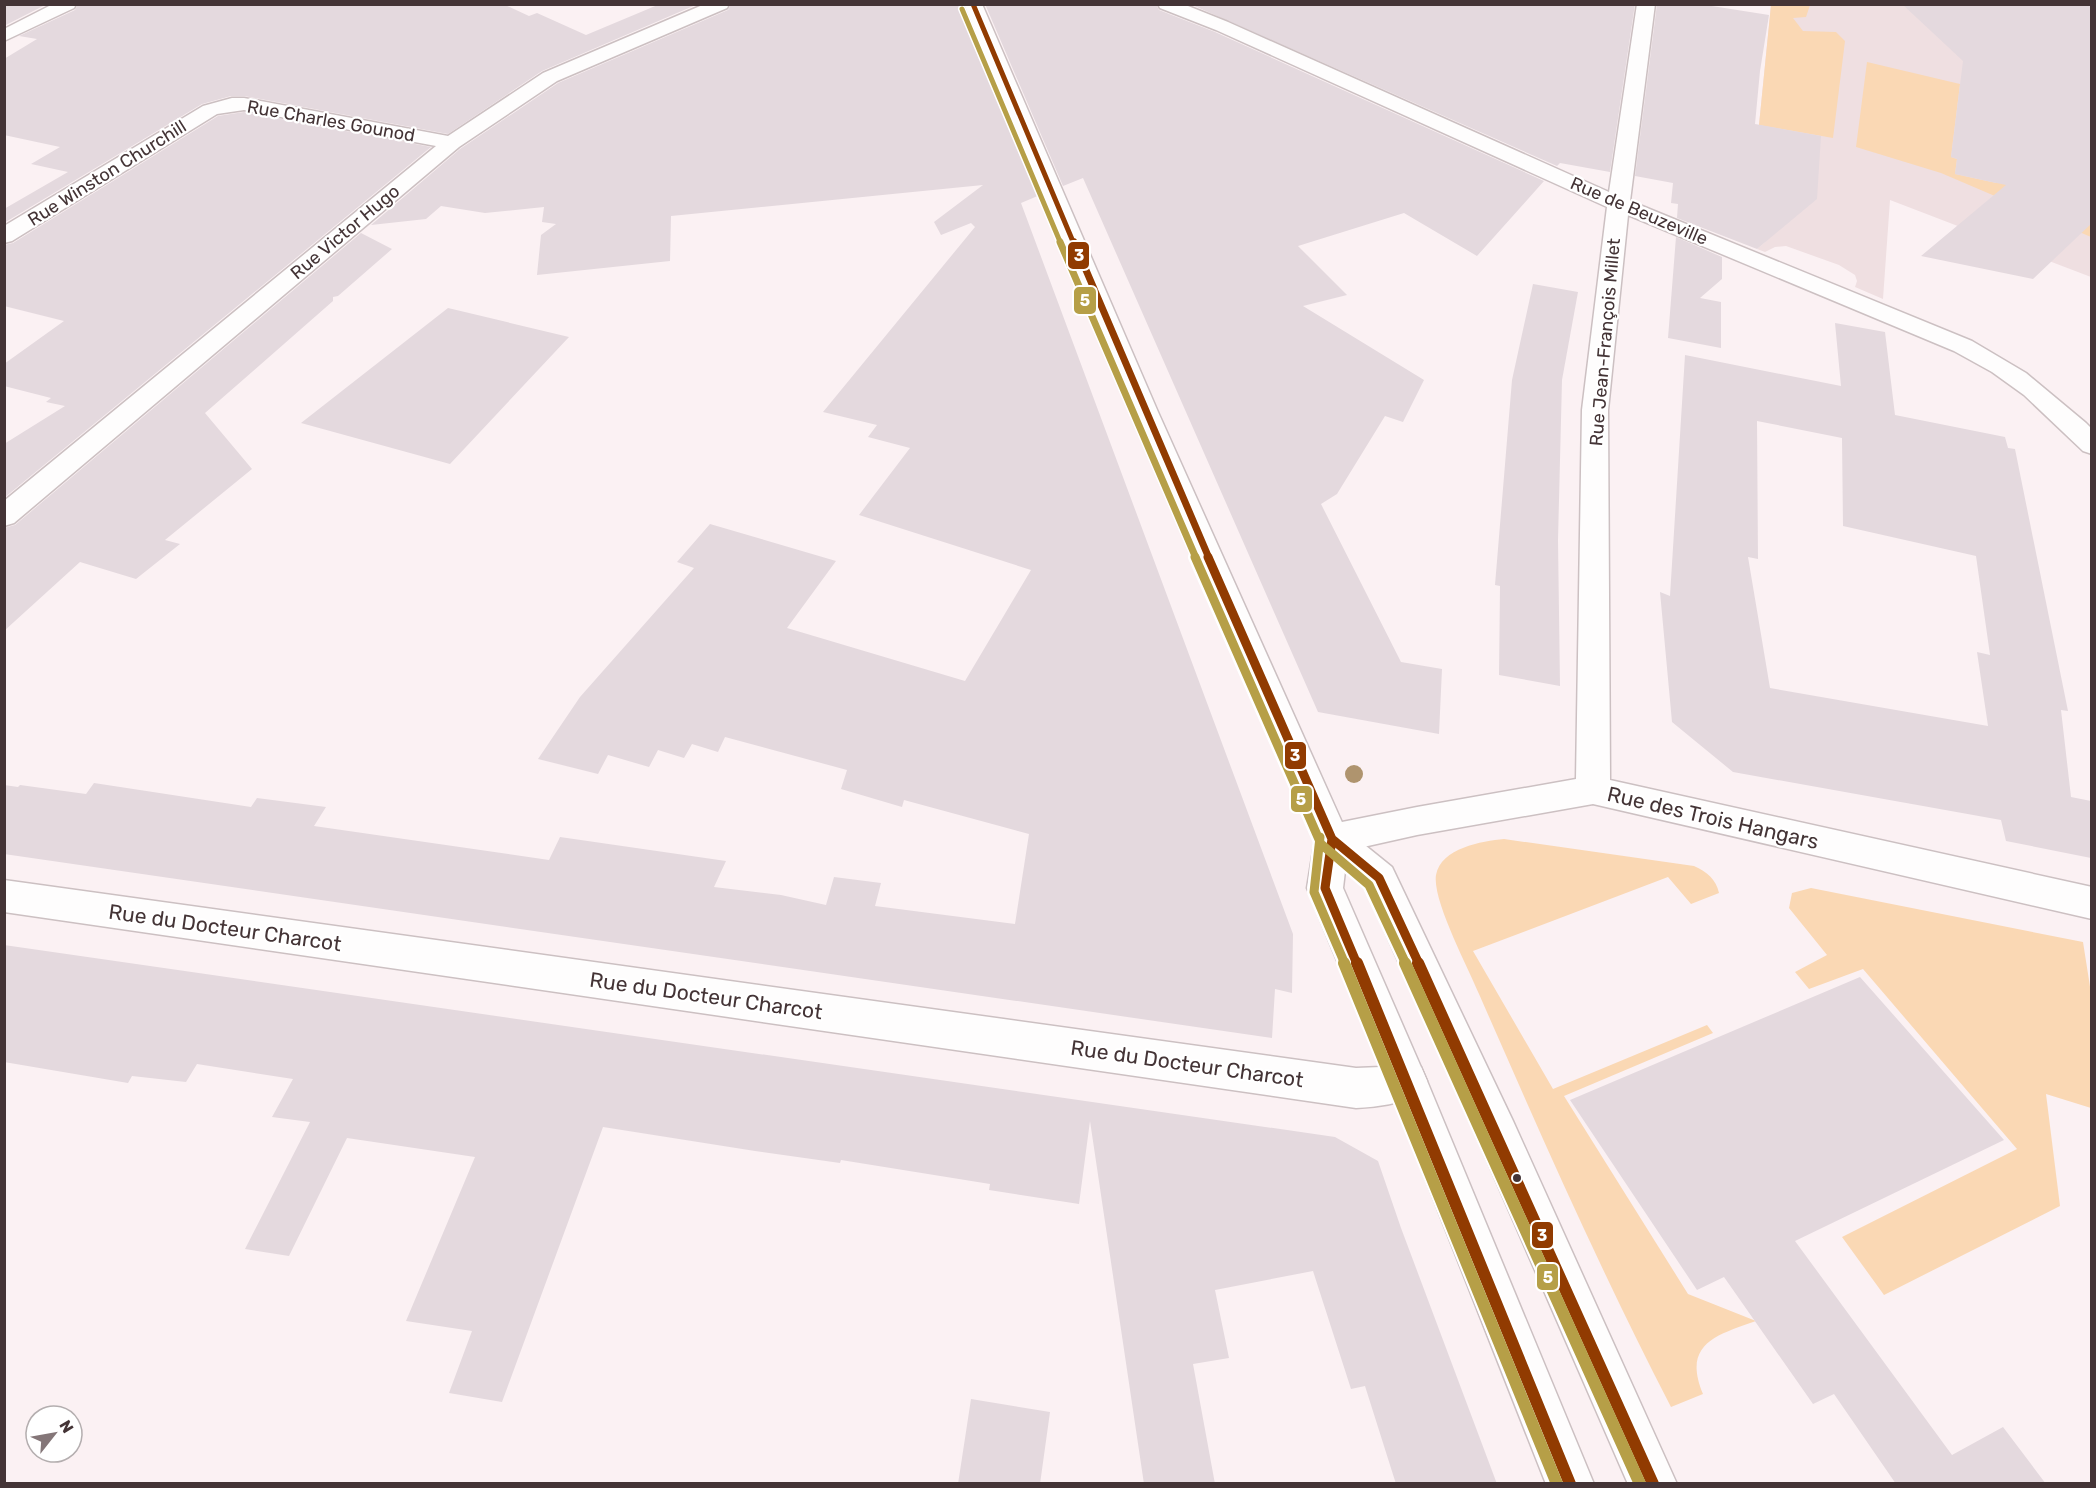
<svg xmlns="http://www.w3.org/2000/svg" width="2096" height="1488" font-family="Rubik,sans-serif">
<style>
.built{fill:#efdfe1}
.green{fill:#fad8b4}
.building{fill:#e4d9de;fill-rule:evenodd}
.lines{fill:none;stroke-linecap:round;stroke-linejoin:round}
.minor-casing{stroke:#ccc0c2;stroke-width:3}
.secondary-casing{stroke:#ccc0c2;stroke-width:3}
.minor{fill:#fefdfd;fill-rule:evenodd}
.secondary{fill:#fefdfd;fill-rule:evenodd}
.bus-1-far3-casing{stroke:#fff;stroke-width:8}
.bus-1-far2-casing{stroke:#fff;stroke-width:10}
.bus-1-far1-casing{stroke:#fff;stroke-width:14}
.bus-1-casing{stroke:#fff;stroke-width:16}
.bus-2-far3-casing{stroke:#fff;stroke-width:8}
.bus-2-far2-casing{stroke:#fff;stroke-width:10}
.bus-2-far1-casing{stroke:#fff;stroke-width:14}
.bus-2-casing{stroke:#fff;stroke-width:16}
.bus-1-far3{stroke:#913b01;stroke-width:5}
.bus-1-far2{stroke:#913b01;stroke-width:7}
.bus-1-far1{stroke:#913b01;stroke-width:9}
.bus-1{stroke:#913b01;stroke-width:12}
.bus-2-far3{stroke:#b69f47;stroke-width:5}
.bus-2-far2{stroke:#b69f47;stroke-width:7}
.bus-2-far1{stroke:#b69f47;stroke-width:9}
.bus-2{stroke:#b69f47;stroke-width:12}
.tree{fill:#af946e}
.bus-dot{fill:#443436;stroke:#fff;stroke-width:2}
.labels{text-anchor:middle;stroke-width:4.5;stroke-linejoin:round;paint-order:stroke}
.far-street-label{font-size:18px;fill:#443436;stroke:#fff}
.street-label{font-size:21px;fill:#443436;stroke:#fff}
.line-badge{stroke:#fff;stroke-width:2}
.badge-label{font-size:16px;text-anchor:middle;font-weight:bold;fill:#fff}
</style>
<rect width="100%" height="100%" fill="#fbf1f3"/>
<!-- built -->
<path class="built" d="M1771,5H2091V277L1890,200L1883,299L1855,287L1857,281L1855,275L1839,265L1786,246L1775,247L1765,252L1757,249L1765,242L1747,189L1759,125Z"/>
<!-- green -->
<path class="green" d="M1771,5H1810L1806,17L1793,18L1803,31L1836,32L1845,41L1833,138L1759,125Z
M1867,62L1960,84L1951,157L1957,159L1955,174L1996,183L1997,179L2091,206V237L1941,173L1856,147Z
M1504,839L1694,866C1707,872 1716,879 1719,893L1691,904L1668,877L1473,951L1553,1089L1707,1025L1713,1033L1564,1096L1688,1294L1756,1321C1716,1335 1682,1344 1703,1394L1671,1407C1601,1272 1540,1133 1479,994C1469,969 1432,900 1436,875C1441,848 1482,841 1504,839Z
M1811,888L2083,942L2091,993V1108L2046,1094L2060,1206L1884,1295L1842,1237L2017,1149L1863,969L1809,989L1795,972L1827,955L1789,908L1792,893Z"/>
<!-- building -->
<path class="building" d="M4,4H47L4,26Z
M78,4H503L529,16L537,13L586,35L660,4H698L542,71L448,134L244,96H231L202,104L4,223V209L68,172L31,164L60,147L4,135V59L37,39L19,36L75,10Z
M731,4H962L1040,195L1021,203L1293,934L1292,993L1275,989L1272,1038L4,854V785L18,787L20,785L86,794L94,783L251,807L257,798L326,807L314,826L549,860L560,837L726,861L714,887L781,895L826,905L834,877L881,883L875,906L1015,924L1029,834L904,800L902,807L841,789L847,770L725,737L718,752L692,744L684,758L658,750L649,767L608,755L598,774L538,759L580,697L694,568L677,562L710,524L836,561L787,628L965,681L1031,570L859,515L910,448L868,437L877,425L823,412L975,227L971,223L941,235L934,222L983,185L671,216L670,261L537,275L541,235L556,224L542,222L544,207L485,213L441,206L426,219L371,225L460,149L558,83L728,10Z
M985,4H1156L1159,10L1215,32L1544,181L1477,256L1404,213L1298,246L1347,295L1303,306L1424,380L1403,422L1385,416L1337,494L1321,504L1401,662L1442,669L1439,734L1318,712L1083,178L1063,186Z
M1190,4H1635L1610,172L1560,163L1557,166Z
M1657,4H1699L1769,15L1760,71L1755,124L1821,136L1817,199L1757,249L1677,218L1678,204L1671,203L1673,183L1635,176Z
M1902,4H2091V224L2033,279L1921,256L2006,185L1955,174L1957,159L1951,157L1963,61Z
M244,112L431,147L4,498V444L65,406L46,402L51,398L4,386V364L64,321L4,306V245L13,243L218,116Z
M361,233L392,249L338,296L333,297V301L205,413L252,469L165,540L180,544L136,579L80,562L4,631V528L15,525Z
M1676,237L1722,257V279L1700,298L1721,302V348L1668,338Z
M1533,284L1578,292L1562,380L1558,540L1560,686L1499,675L1500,586L1495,585L1512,380Z
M448,308L569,337L450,464L301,423Z
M1835,323L1885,332L1895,415L2005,437L2008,448L2015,449L2068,711L2061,710L2071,797L2091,801V858L2006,841L2001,820L1733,772L1672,722L1660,592L1670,596L1685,355L1841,386ZM1757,421L1842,438L1843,526L1976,556L1990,655L1977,652L1988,726L1770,688L1748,557L1758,559Z
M4,945L1335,1137L1378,1161L1401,1228L1497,1484H1396L1365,1386L1351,1389L1313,1271L1215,1290L1229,1358L1193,1364L1215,1484H1144L1090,1121L1079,1204L989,1190L990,1184L841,1160L840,1163L755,1151L603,1127L502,1402L449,1393L472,1331L406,1321L475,1157L347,1138L289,1256L245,1249L310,1122L272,1117L293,1079L197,1064L186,1082L132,1076L128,1083L4,1062Z
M1860,977L2004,1140L1795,1241L1952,1455L2003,1427L2046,1484H1896L1834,1394L1813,1404L1724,1277L1697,1290L1570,1100Z
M971,1399L1050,1412L1040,1484H958Z"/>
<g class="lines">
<!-- minor casing -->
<g class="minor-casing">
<path id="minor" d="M53,4H76L74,8L4,41V29Z
M705,4H729L727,8L557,81L459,147L14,523L4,526V501L436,146L244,110L217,114L12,241L4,243V226L203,106L232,98H244L448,136L543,73Z
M1158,4H1183L1228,22L1609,192L1637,4H1655L1630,201L1972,341L2026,373L2086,423L2092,429V454L2083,451L2024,395L1992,372L1954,351L1628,215L1608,410L1610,780L2092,887V919L1593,804L1417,835L1332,854L1320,849L1315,839L1320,829L1332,824L1417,807L1576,779L1582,410L1607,207L1216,30L1160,8Z
M4,880L1356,1068L1381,1067L1407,1062L1421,1067L1427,1081L1421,1095C1400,1103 1379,1107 1356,1108L4,912Z"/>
</g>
<!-- secondary casing -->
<g class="secondary-casing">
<path id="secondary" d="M964,4H982L1158,412L1345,829L1392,867L1513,1121L1677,1484H1628L1483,1151L1366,889L1345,871L1343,888L1427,1081L1594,1484H1546L1387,1081L1307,888L1315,839L1132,412Z"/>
</g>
<!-- minor -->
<use href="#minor" class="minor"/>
<!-- secondary -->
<use href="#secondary" class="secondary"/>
<!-- bus-1-far3 casing -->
<g class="bus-1-far3-casing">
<path id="bus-1-far3" d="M973,4L1074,244"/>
</g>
<!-- bus-1-far2 casing -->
<g class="bus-1-far2-casing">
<path id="bus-1-far2" d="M1074,242L1209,558"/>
</g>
<!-- bus-1-far1 casing -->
<g class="bus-1-far1-casing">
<path id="bus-1-far1" d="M1208,557L1332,839L1379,878L1419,964
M1332,839L1325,888L1357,964"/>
</g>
<!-- bus-1 casing -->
<g class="bus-1-casing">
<path id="bus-1" d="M1357,963L1570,1484
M1418,963L1653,1484"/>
</g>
<!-- bus-2-far3 casing -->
<g class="bus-2-far3-casing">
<path id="bus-2-far3" d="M962,9L1061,244"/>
</g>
<!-- bus-2-far2 casing -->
<g class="bus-2-far2-casing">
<path id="bus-2-far2" d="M1060,242L1196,558"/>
</g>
<!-- bus-2-far1 casing -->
<g class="bus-2-far1-casing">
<path id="bus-2-far1" d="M1195,557L1321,844L1369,885L1406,964
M1320,837L1314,892L1345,964"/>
</g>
<!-- bus-2 casing -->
<g class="bus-2-casing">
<path id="bus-2" d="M1344,963L1557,1484
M1405,963L1640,1484"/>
</g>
<!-- bus-1-far3 -->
<use href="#bus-1-far3" class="bus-1-far3"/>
<!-- bus-1-far2 -->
<use href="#bus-1-far2" class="bus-1-far2"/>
<!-- bus-1-far1 -->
<use href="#bus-1-far1" class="bus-1-far1"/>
<!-- bus-1 -->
<use href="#bus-1" class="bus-1"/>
<!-- bus-2-far3 -->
<use href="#bus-2-far3" class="bus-2-far3"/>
<!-- bus-2-far2 -->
<use href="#bus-2-far2" class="bus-2-far2"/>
<!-- bus-2-far1 -->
<use href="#bus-2-far1" class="bus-2-far1"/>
<!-- bus-2 -->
<use href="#bus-2" class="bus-2"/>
</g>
<!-- trees -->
<circle class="tree" cx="1354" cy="774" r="9"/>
<!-- markers -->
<circle class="bus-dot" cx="1517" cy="1178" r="5"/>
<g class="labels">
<!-- far-street labels -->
<g class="far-street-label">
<text transform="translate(331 121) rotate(10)" y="6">Rue Charles Gounod</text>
<text transform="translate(107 173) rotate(-32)" y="6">Rue Winston Churchill</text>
<text transform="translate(1639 211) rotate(23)" y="6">Rue de Beuzeville</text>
<text transform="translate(345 232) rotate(-40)" y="6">Rue Victor Hugo</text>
<text transform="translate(1605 342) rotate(-85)" y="6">Rue Jean-François Millet</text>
</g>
<!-- street labels -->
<g class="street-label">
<text transform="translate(1713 818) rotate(13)" y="7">Rue des Trois Hangars</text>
<text transform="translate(225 928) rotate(8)" y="7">Rue du Docteur Charcot</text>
<text transform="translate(706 996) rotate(8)" y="7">Rue du Docteur Charcot</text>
<text transform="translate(1187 1064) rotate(8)" y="7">Rue du Docteur Charcot</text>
</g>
</g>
<g class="line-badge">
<rect x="1067" y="241" width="23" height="29" rx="6" fill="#913b01"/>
<rect x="1073" y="286" width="24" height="29" rx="6" fill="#b69f47"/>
<rect x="1284" y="741" width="23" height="29" rx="6" fill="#913b01"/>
<rect x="1290" y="785" width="23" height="28" rx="6" fill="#b69f47"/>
<rect x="1531" y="1221" width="23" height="28" rx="6" fill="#913b01"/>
<rect x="1536" y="1263" width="23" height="28" rx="6" fill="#b69f47"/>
</g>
<g class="badge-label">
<text x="1079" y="261">3</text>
<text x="1085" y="306">5</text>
<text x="1295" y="761">3</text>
<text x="1301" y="805">5</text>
<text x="1542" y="1241">3</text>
<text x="1548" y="1283">5</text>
</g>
<!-- border -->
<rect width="2096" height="1488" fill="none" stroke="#443436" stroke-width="12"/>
<!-- north arrow -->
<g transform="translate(54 1434) rotate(59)"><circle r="28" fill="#ffffff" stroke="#b4aeaf" stroke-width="1.5"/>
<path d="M0-4.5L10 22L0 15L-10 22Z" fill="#847678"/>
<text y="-9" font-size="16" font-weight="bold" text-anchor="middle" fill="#443436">N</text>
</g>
</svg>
